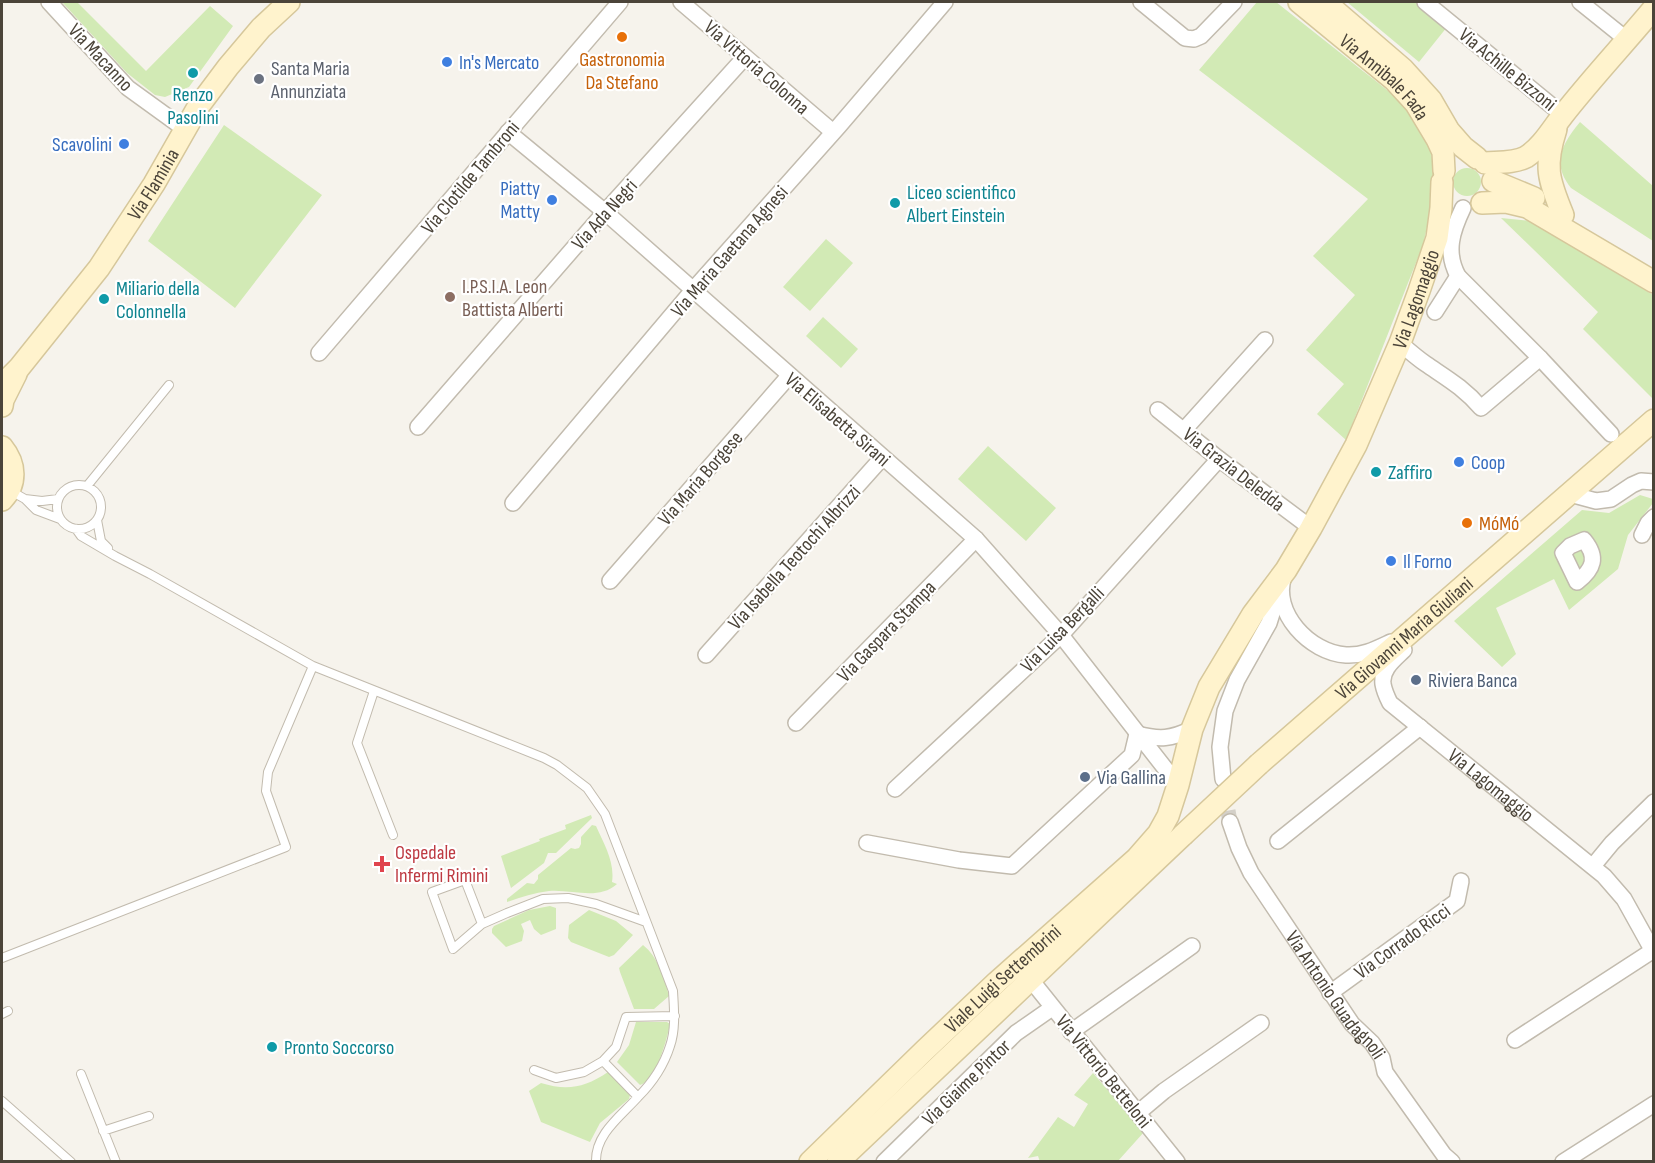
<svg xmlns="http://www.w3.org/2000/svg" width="1655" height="1163" font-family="'Sofia Sans Condensed',sans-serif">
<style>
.green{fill:#d2eab5}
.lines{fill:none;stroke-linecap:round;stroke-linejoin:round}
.street-tunnel{stroke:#d4d0c8;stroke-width:15;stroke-dasharray:15 8;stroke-linecap:butt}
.lane-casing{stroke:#c2bbae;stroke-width:10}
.street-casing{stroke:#c2bbae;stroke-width:18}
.secondary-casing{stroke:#d6c79b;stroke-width:24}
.lane{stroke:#fff;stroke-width:8}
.street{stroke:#fff;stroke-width:15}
.secondary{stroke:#fff3cd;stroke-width:21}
.secondary-bridge-casing{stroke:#d6c79b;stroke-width:24;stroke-linecap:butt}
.secondary-bridge{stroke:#fff3cd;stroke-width:21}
.food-dot{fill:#e8710a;stroke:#fff;stroke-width:2}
.shop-dot{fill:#3f7fe0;stroke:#fff;stroke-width:2}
.culture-dot{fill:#0f9aa8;stroke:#fff;stroke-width:2}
.worship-dot{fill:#6b7280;stroke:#fff;stroke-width:2}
.education-dot{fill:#8d6e63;stroke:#fff;stroke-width:2}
.service-dot{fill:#5c6f8a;stroke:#fff;stroke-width:2}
.health-dot{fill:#e0444e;stroke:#fff;stroke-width:2}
.labels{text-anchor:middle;stroke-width:4.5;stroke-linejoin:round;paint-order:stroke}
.street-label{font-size:20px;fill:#4b4439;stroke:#fff}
.food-label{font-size:20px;fill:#c56008;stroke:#fff}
.shop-label{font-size:20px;fill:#366cbe;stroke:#fff;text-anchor:start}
.worship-label{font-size:20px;fill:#5b616d;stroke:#fff;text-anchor:start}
.culture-label{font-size:20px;fill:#0d838f;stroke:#fff;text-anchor:start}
.education-label{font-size:20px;fill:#785e54;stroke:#fff;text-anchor:start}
.service-label{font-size:20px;fill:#4e5e75;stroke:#fff;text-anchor:start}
.health-label{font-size:20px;fill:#be3a42;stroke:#fff;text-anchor:start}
</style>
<rect width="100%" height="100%" fill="#f6f3ec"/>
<!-- green -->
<path class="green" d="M62,2H77L146,71L210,6L233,26L189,87L165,97L155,95L127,73Z
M1257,2H1276C1300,21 1324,40 1348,59C1378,84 1420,109 1430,149C1438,179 1430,215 1423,245L1346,440L1317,414L1344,384L1306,350L1355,295L1313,256L1368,199L1199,70Z
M1347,2H1416L1447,27L1419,62Z
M1580,122L1653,186V241L1571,188C1551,163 1562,144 1580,122Z
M224,125L322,195L235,308L148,241Z
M1453 182a14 14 0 1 1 28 0a14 14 0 1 1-28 0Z
M1501,218L1532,221L1653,295V399L1583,329L1598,312Z
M826,239L853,263L810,311L783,287Z
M823,317L858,349L841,368L806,336Z
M988,446L1056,508L1026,541L958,479Z
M1640,495L1653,499V503L1628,535L1618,569L1569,610L1554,579L1496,608L1516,654L1502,667L1454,621L1582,510L1609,513Z
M591,815L592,818L556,853H548L544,863L511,888L501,856L540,841L539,839L566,829L565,825Z
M592,825L596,826C604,844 615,862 612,882L617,884C598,901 572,889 549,891C534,893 521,897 507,902V899L527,883L534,884L538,879V875L571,848L575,849L579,848L581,844V837Z
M550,906L556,908V929L541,935L534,929L530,920L521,924L524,931L522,941L506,947L492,933V929L494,926L529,910Z
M589,910L616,921L633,935L614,955L609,957L571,942L568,938L569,925Z
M643,945C658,957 664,977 669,996L654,1009H634L620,972L619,968Z
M636,1022H667L670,1024C667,1039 656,1081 640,1085L617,1062L629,1045Z
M608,1072L630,1095L629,1099L600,1123L590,1142L541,1122L529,1091L541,1083C567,1091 584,1088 608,1072Z
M1093,1073L1144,1132L1118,1161L1040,1162L1038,1156L1028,1158L1058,1117L1074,1127L1088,1104L1074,1095Z"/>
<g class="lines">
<!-- street-tunnel -->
<path class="street-tunnel" d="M1224,788L1230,822"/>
<!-- lane casing -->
<g class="lane-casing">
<path id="lane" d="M57 507a22 22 0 1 1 44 0a22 22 0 1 1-44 0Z
M87,486L169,385
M11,491L25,499L36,510L60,519
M25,499L42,501L58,499
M97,520L101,541L108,548
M76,529L81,536L115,556L150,574L313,666L544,758L557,765L587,788L605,814L673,991C674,1009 676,1029 670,1046C664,1065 652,1083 638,1097C621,1116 595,1134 596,1162
M374,691L357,743L393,835
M482,924L465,880L432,892L453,949L482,924L507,913L543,899L568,898L596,904L646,922
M2,958L286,847L266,791L268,772L313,666
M2,1014L8,1011
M534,1070L556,1078L584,1072L603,1061
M81,1074L116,1162
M638,1097L603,1061L616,1047L626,1017L675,1016
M2,1101L71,1162
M103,1131L149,1116"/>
</g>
<!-- street casing -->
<g class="street-casing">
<g id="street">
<path d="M49,2L128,88L186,130"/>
<path d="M681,2L833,132"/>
<path d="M1141,2L1185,38L1194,39L1201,36L1234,2"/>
<path d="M1425,2L1563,115"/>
<path d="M1580,2L1626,39"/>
<path d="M508,132L605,212L976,539L1061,635L1178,785"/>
<path d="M1435,312L1458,276"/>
<path d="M1400,343C1408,350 1417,358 1426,364C1448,379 1464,388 1481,408L1540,358L1458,276C1445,252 1452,231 1463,208"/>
<path d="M319,353L620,2"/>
<path d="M1540,358L1611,434"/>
<path d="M1158,410L1219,459L1311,528"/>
<path d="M418,427L605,212L745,57"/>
<path d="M1184,430L1265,340"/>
<path d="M1570,494L1596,501L1611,499L1632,485L1641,481L1654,482"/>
<path d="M513,503L693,290L839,126L945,2"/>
<path d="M1642,535L1648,523L1654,517"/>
<path d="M1584,540C1598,557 1594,569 1577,582L1563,553L1570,546Z"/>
<path d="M1284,576C1271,612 1310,653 1346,655C1363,656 1376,649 1391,642"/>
<path d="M610,581L789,376"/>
<path id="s1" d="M1404,650C1395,659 1381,669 1383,684C1384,690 1387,697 1390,703L1604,876L1624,899L1654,953"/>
<path d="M706,655L882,458"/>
<path d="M796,723L976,539"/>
<path d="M1137,734C1160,740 1171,739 1192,729"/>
<path d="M1223,779L1220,747L1225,711L1237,680L1269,623L1280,588"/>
<path d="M895,789L1061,635L1219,459"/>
<path id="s2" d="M1230,822L1239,848L1251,873L1352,1024L1372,1043L1382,1058L1385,1072L1444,1155L1452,1162"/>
<path d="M1278,841L1420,727"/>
<path d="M867,843L959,860L1012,866L1132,755L1137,734"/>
<path d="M1593,866L1612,843L1654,802"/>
<path d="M1031,980L1177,1162"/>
<path d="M1330,993L1457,901L1461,881"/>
<path d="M1071,1032L1192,946"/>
<path d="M1515,1040L1652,951"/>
<path d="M1139,1112L1164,1091L1261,1023"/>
<path d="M884,1162L1016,1033L1052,1008"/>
<path d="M1563,1162L1654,1104"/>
</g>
</g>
<!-- secondary casing -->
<g class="secondary-casing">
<g id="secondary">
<path id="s3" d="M1299,2L1394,80L1416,104L1437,139L1443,152L1444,171"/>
<path d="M1325,2L1403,69L1431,100L1449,131L1463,147L1477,158"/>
<path d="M1556,129C1544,166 1548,179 1563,215"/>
<path d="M1485,163C1498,162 1515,163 1526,157C1542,147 1552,129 1563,115C1592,78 1624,44 1654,8"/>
<path d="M1493,181L1534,198"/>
<path d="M1482,203L1506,202L1527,207L1654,282"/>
<path id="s4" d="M2,385L19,368L99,268L154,184L198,107L228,67L261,28L289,2"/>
<path d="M2,406L3,400L16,374"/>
<path d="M2,447C16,464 17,484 2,500"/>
<path id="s5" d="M1259,764L1654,420"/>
<path id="s6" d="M810,1162L925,1050L997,982L1137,858L1158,834L1168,816L1178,785L1192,729L1209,687L1253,614L1286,570L1311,528L1356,445L1400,343L1419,291L1437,238L1441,208L1442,182"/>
<path d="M838,1162L1183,835"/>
</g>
</g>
<!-- lane -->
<use href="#lane" class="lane"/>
<!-- street -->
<use href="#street" class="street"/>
<!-- secondary -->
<use href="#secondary" class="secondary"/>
<!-- secondary-bridge casing -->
<g class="secondary-bridge-casing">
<path id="secondary-bridge" d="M1183,835L1259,764"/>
</g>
<!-- secondary-bridge -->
<use href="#secondary-bridge" class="secondary-bridge"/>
</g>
<!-- markers -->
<g class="food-dot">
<circle cx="622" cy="37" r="6"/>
<circle cx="1467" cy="523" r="6"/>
</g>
<g class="shop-dot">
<circle cx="447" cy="62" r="6"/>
<circle cx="124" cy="144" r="6"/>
<circle cx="552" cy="200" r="6"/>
<circle cx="1459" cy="462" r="6"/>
<circle cx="1391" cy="561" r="6"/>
</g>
<g class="culture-dot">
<circle cx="193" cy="73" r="6"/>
<circle cx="895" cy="203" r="6"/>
<circle cx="104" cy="299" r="6"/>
<circle cx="1376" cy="472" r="6"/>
<circle cx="272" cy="1047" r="6"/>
</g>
<circle class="worship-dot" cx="259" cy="79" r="6"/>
<circle class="education-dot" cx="450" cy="297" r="6"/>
<g class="service-dot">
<circle cx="1416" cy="680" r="6"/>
<circle cx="1085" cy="777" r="6"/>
</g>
<path class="health-dot" d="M379 855h6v6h6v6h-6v6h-6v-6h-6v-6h6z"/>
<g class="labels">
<!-- street labels -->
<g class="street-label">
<text transform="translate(101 57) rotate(47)" y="7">Via Macanno</text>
<text transform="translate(757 67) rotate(41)" y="7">Via Vittoria Colonna</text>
<text transform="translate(1508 69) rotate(39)" y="7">Via Achille Bizzoni</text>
<text dy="7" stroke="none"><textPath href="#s3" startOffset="114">Via Annibale Fada</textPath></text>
<text transform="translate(470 177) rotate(-50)" y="7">Via Clotilde Tambroni</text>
<text dy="7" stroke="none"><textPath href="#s4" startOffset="252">Via Flaminia</textPath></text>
<text transform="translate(604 214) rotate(-48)" y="7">Via Ada Negri</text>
<text transform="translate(729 251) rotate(-49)" y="7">Via Maria Gaetana Agnesi</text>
<text dy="7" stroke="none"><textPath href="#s6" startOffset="1076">Via Lagomaggio</textPath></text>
<text transform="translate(838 419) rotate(41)" y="7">Via Elisabetta Sirani</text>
<text transform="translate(1234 469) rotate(38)" y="7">Via Grazia Deledda</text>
<text transform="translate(700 478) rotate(-49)" y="7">Via Maria Borgese</text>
<text transform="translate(794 557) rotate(-48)" y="7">Via Isabella Teotochi Albrizzi</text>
<text transform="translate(1062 629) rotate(-46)" y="7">Via Luisa Bergalli</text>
<text transform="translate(886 631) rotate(-46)" y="7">Via Gaspara Stampa</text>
<text dy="7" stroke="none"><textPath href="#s5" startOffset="192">Via Giovanni Maria Giuliani</textPath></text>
<text dy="7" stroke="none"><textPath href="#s1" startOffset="192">Via Lagomaggio</textPath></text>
<text transform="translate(1402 941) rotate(-36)" y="7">Via Corrado Ricci</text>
<text dy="7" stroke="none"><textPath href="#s6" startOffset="266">Viale Luigi Settembrini</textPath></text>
<text dy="7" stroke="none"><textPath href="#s2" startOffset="204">Via Antonio Guadagnoli</textPath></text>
<text transform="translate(1104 1071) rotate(51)" y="7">Via Vittorio Betteloni</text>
<text transform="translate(966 1082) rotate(-44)" y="7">Via Giaime Pintor</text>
</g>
<!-- food labels -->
<g class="food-label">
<text x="622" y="66">Gastronomia<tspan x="622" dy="23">Da Stefano</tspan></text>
<text x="1479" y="530" text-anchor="start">MóMó</text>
</g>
<!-- shop labels -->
<g class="shop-label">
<text x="459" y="69">In's Mercato</text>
<text x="112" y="151" text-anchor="end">Scavolini</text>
<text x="540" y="195" text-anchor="end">Piatty<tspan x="540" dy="23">Matty</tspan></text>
<text x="1471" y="469">Coop</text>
<text x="1403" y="568">Il Forno</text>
</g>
<!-- worship labels -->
<g class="worship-label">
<text x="271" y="75">Santa Maria<tspan x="271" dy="23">Annunziata</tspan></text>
</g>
<!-- culture labels -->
<g class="culture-label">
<text x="193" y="101" text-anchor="middle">Renzo<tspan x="193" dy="23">Pasolini</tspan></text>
<text x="907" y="199">Liceo scientifico<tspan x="907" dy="23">Albert Einstein</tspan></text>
<text x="116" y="295">Miliario della<tspan x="116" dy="23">Colonnella</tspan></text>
<text x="1388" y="479">Zaffiro</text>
<text x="284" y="1054">Pronto Soccorso</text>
</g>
<!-- education labels -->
<g class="education-label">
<text x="462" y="293">I.P.S.I.A. Leon<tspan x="462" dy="23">Battista Alberti</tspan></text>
</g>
<!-- service labels -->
<g class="service-label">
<text x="1428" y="687">Riviera Banca</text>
<text x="1097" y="784">Via Gallina</text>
</g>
<!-- health labels -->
<g class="health-label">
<text x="395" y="859">Ospedale<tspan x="395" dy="23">Infermi Rimini</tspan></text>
</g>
</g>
<!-- border -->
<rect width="1655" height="1163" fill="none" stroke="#4b4439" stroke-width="6"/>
</svg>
